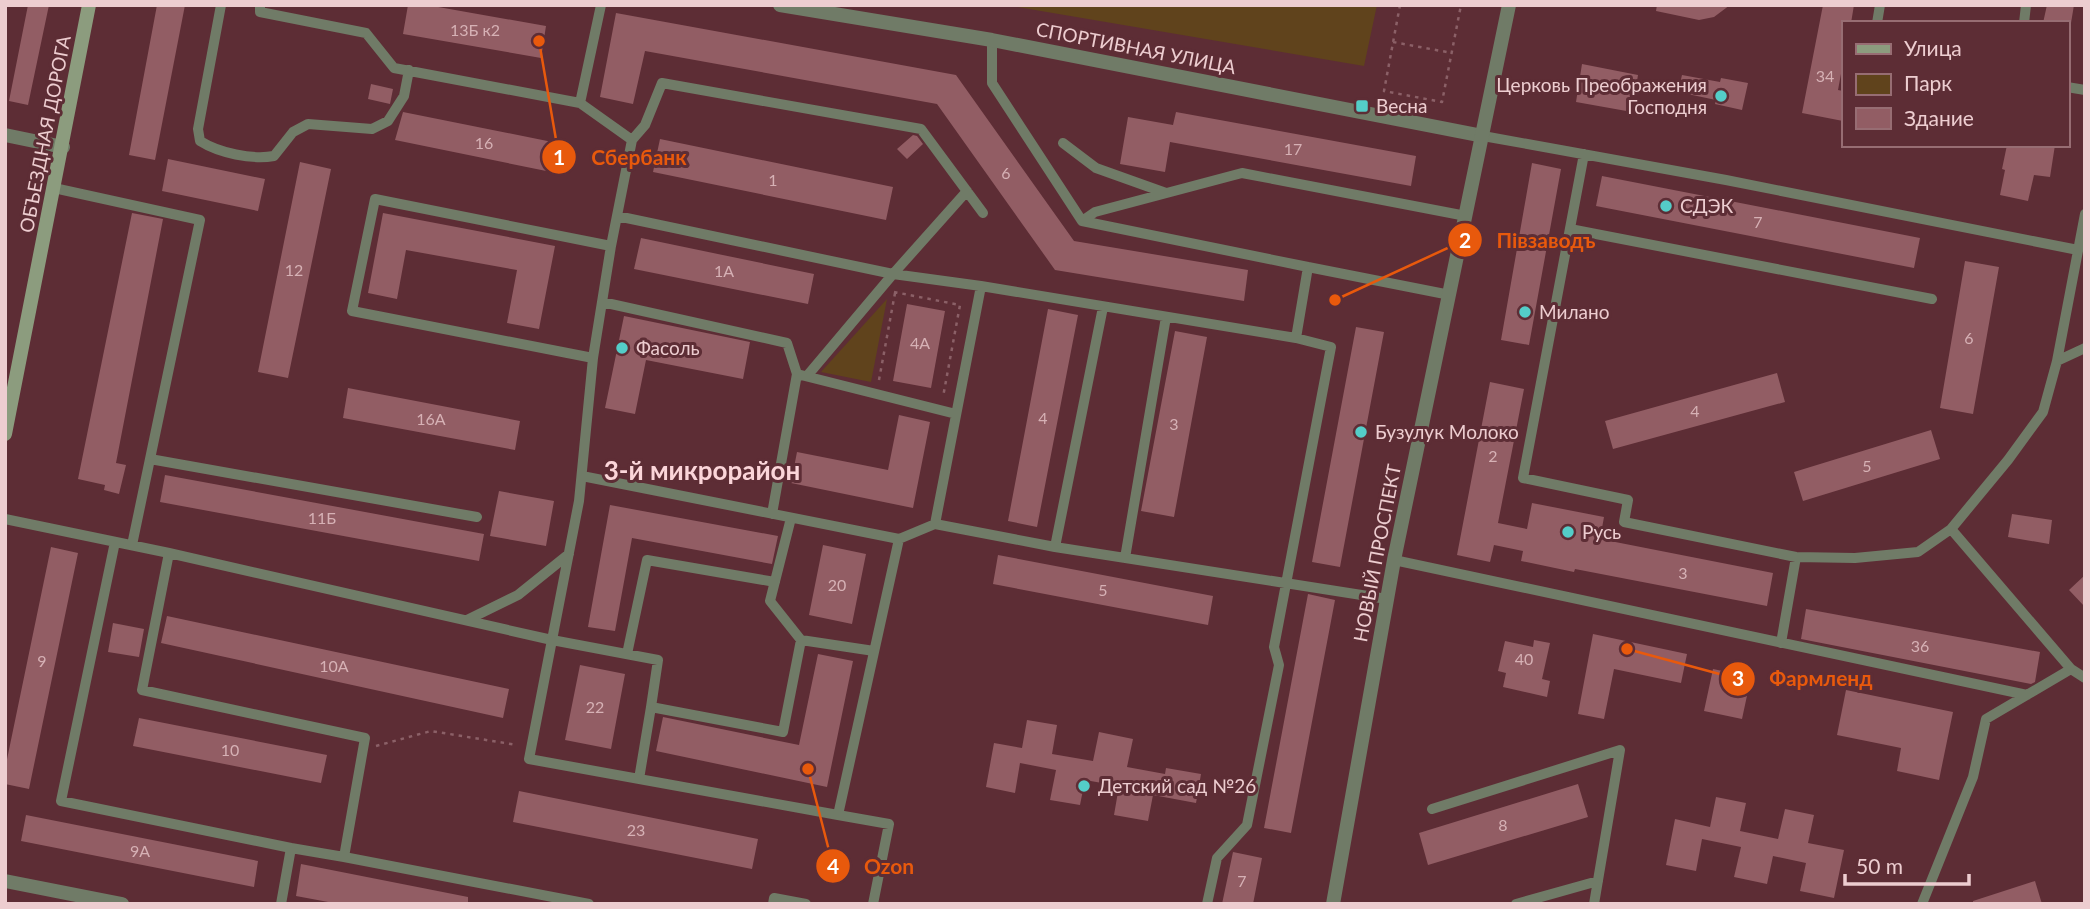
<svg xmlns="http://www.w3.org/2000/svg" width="2090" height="909" font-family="Lato,sans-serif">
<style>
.green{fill:#60431c}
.building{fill:#925d64}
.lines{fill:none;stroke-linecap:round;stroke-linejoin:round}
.path{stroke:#8b6067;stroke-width:2.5;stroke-dasharray:3.5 5;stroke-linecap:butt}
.service{stroke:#707b67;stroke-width:10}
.minor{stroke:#707b67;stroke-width:14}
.tertiary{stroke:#707b67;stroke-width:14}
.secondary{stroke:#8c9c7e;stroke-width:14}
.poi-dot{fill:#54cdc8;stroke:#5d2d35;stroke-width:2.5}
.labels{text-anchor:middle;stroke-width:6;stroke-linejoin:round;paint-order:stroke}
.number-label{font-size:16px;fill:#d6b1b5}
.street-label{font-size:19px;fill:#edcdd0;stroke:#5d2d35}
.poi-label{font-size:19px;fill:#edcdd0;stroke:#5d2d35;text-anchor:start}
.district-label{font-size:26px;font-weight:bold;fill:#fbd5d9;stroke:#5d2d35}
.leader{fill:none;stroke:#e8590c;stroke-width:2.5}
.callout-dot{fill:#e8590c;stroke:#5d2d35;stroke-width:2.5}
.mark-label{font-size:21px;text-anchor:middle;font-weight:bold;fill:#fff}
.callout-label{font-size:21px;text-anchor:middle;font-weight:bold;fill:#e8590c;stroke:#5d2d35;stroke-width:6;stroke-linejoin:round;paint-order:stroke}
</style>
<rect width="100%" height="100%" fill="#5d2d35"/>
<!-- green -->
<path class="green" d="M1005,5H1377L1364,66Z
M887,299L871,382L821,372Z"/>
<!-- building -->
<path class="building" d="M28,5H49L28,105L9,101Z
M157,5H185L155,160L129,155Z
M408,5H427L546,26L541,58L403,34Z
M1657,5H1730L1714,17L1699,20L1656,11Z
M1823,5H1854L1851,23H1843V63L1838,90L1843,91V121L1802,113Z
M2047,5H2074L2071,23H2043Z
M616,13L956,75L1074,241L1248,270L1244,301L1055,270L937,104L645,51L633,104L600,97Z
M1582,64L1638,75L1632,112L1576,102Z
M1682,75L1720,82L1721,78L1748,83L1742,110L1715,104L1716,100L1678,92Z
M371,84L393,89L390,104L368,99Z
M403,112L572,146L566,175L395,140Z
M1176,112L1416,156L1411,186L1170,142L1165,172L1120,164L1128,117L1173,125Z
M913,135L917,136L923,144L907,159L897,149Z
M660,139L893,187L886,220L653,172Z
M2007,145H2055L2050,177L2034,175L2028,201L2000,195L2005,170L2002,169Z
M168,159L265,179L258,211L162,191Z
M300,162L331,169L288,378L258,372Z
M1532,163L1561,169L1529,345L1501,340Z
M1602,176L1920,238L1914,268L1596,206Z
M132,213L163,219L116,463L126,465L119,494L104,490L105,485L78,479Z
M383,213L555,246L539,329L507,323L517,270L406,250L397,299L368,293Z
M641,238L814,274L808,304L634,269Z
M1965,261L1999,267L1973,414L1940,408Z
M907,304L945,311L931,388L893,381Z
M1048,309L1078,315L1037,527L1008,521Z
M624,316L750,342L743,379L646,360L635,414L605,408Z
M1356,327L1384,332L1340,567L1312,562Z
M1175,331L1207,337L1174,517L1141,511Z
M1777,373L1785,402L1613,449L1605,421Z
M1490,382L1524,389L1498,523L1527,529L1532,503L1604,517L1600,539L1773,573L1767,606L1575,569L1574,572L1521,561L1523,551L1494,545L1490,562L1457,555Z
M348,388L520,421L515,450L343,418Z
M899,415L930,422L913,508L791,483L797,452L888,470Z
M1931,430L1940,459L1803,501L1794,472Z
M165,475L484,534L479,561L160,502Z
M499,491L554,501L546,546L490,536Z
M610,505L778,536L772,564L632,538L615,631L588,627Z
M2012,514L2052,520L2049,544L2008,537Z
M823,545L866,554L852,624L809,615Z
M51,547L78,553L29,789L5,784V769Z
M998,555L1213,596L1208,625L993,584Z
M2085,575V607L2069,590Z
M1308,594L1335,600L1291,833L1264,828Z
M1806,609L2040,652L2035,682L2031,684L1801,639Z
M167,616L509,689L503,718L161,643Z
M113,623L144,629L139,657L108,652Z
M1593,634L1687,654L1681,683L1614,669L1604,719L1578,714Z
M1534,640L1550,643L1542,679L1550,681L1547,697L1503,687L1506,673L1498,671L1505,641L1533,647Z
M818,654L853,661L827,787L656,751L663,717L799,745Z
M580,665L625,674L611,749L565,740Z
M1713,669L1751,677L1742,719L1704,711Z
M1846,690L1953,712L1939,780L1897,771L1901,748L1837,735Z
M139,718L327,755L321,783L133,746Z
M1027,720L1057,725L1052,754L1093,761L1099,732L1133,739L1127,767L1165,774L1166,768L1201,774L1196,803L1153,795L1148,821L1114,815L1119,786L1085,780L1080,805L1050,800L1056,770L1020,763L1015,793L986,787L994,743L1022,748Z
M1578,784L1588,817L1428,865L1419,833Z
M519,791L758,839L752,869L513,822Z
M1716,797L1746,803L1740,831L1778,839L1785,809L1814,815L1808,843L1844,850L1834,898L1800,891L1806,863L1773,856L1767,884L1734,877L1741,847L1702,839L1696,871L1666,865L1675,819L1710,827Z
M26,815L258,861L254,887L21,841Z
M1233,852L1262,858L1253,904H1222Z
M301,864L468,897V904H339L296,896Z
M2035,881L2042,904H1973V901Z"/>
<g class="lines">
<!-- path -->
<path class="path" d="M1400,5L1384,91L1442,102L1461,5
M1393,42L1452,53
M894,292L960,305L943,397
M879,380L895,293
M376,746L431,731L517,745"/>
<!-- service -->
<path class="service" d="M221,5L198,129L200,141C219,153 252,160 274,156L293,132L308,124L372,129L388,121L404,96L409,70
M260,5V12L366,33L394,68L580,103
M1877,23L1880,5
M2024,23L2026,5
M992,40V83L1082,221
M2067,87L2085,90
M1483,136L1726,180L2078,250
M632,140L645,125L662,83L921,129L983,213
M1063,143L1096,168L1166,193
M1584,154L1523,478L1628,500L1624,522L1796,557L1855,558L1918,552L1951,529L2008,460L2043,412L2057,361L2085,348
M54,188L200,220L132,545
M617,216L893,274L967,191
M1570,229L1932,299
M1308,267L1082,221L1095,212L1242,173L1466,216
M602,302L787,343L797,374
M593,358L352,311L375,199L611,246
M2057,361L2085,214
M807,376L893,274L981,286
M150,459L477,517
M582,476L899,539
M772,514L797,374L956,414
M791,518L770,601L801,640L874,651
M5,519L169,553L552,640L579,501L593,358L611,246L632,140L580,103L601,5
M935,524L1055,547L1387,599
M115,542L61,801L291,848
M1055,547L1103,307
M169,553L142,690L365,738L344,857L291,848L281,904
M1125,558L1166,317
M1394,560L2027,695
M467,620L518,595L569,554
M801,640L783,732L651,707L658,660L552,640L529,759L838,815
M1781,643L1796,557
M627,654L647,560L775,582
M2071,669L2085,678
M639,779L651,707
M1432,809L1620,750L1594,904
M344,857L589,904
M773,904L774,898L806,904
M873,904L889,824L838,815L899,539L935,524L981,286L1296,338L1308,267L1450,295
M1207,904L1217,858L1247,825L1279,665L1274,647L1331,347L1296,338
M1516,904L1598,881
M1922,904L1973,777L1986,719L2071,669L1951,529"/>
<!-- minor -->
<path class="minor" d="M780,5L992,40L1483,136
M5,135L63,147"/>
<!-- tertiary -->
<path class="tertiary" d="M5,881L122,904
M1333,904L1394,560L1509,5"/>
<!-- secondary -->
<path class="secondary" d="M5,434L89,5"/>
</g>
<!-- markers -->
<g class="poi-dot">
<circle cx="1721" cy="96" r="7"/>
<rect x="1355" y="99" width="14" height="14" rx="3.5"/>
<circle cx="1666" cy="206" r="7"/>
<circle cx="1525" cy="312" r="7"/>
<circle cx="622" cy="348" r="7"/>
<circle cx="1361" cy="432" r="7"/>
<circle cx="1568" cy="532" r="7"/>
<circle cx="1084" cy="786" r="7"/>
</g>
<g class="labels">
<!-- number labels -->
<g class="number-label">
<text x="475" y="36">13Б к2</text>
<text x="1825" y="82">34</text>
<text x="484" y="149">16</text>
<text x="1293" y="155">17</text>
<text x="1006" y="179">6</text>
<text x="773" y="186">1</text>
<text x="1758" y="228">7</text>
<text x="294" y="276">12</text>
<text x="724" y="277">1А</text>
<text x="1969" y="344">6</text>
<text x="920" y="349">4А</text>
<text x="1695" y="417">4</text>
<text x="1043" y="424">4</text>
<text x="431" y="425">16А</text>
<text x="1174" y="430">3</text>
<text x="1493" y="462">2</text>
<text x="1867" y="472">5</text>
<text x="322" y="524">11Б</text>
<text x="1683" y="579">3</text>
<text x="837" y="591">20</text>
<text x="1103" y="596">5</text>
<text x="1920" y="652">36</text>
<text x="1524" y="665">40</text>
<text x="42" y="667">9</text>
<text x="334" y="672">10А</text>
<text x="595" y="713">22</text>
<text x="230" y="756">10</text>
<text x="1503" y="831">8</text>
<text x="636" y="836">23</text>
<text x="140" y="857">9А</text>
<text x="1242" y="887">7</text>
</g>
<!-- street labels -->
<g class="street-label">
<text transform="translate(1136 48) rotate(11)" y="7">СПОРТИВНАЯ УЛИЦА</text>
<text transform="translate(45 134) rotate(-79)" y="7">ОБЪЕЗДНАЯ ДОРОГА</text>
<text transform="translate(1377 553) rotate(-79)" y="7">НОВЫЙ ПРОСПЕКТ</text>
</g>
<!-- poi labels -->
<g class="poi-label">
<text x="1707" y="92" text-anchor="end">Церковь Преображения<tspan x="1707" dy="22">Господня</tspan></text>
<text x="1376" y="113">Весна</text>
<text x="1680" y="213">СДЭК</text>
<text x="1539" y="319">Милано</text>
<text x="636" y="355">Фасоль</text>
<text x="1375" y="439">Бузулук Молоко</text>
<text x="1582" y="539">Русь</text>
<text x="1098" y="793">Детский сад №26</text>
</g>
<!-- district labels -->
<g class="district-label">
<text x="702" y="480">3-й микрорайон</text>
</g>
</g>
<!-- callouts -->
<path class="leader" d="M539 41L559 157M1335 300L1465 240M1627 649L1738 679M808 769L833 866"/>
<g class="callout-dot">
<circle cx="539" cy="41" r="7"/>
<circle cx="1335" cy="300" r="7"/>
<circle cx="1627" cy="649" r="7"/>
<circle cx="808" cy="769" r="7"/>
<circle cx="559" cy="157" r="18"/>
<circle cx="1465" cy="240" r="18"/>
<circle cx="1738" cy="679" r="18"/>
<circle cx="833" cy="866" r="18"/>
</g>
<g class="mark-label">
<text x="559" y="165">1</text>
<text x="1465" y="248">2</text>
<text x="1738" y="686">3</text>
<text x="833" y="874">4</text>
</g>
<g class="callout-label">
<text x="639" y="165">Сбербанк</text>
<text x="1546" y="248">Півзаводъ</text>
<text x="1821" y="686">Фармленд</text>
<text x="889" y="874">Ozon</text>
</g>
<!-- border -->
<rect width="2090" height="909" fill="none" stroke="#edcdd0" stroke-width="14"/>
<!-- legend -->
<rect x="1842" y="21" width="228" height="126" fill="#5d2d35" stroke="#976d73" stroke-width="2"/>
<rect x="1856" y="44" width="35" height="10" fill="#8c9c7e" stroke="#976d73" stroke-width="2"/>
<text x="1904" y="56" font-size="21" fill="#edcdd0">Улица</text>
<rect x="1856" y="74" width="35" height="21" fill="#60431c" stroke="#976d73" stroke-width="2"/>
<text x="1904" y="91" font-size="21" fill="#edcdd0">Парк</text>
<rect x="1856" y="108" width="35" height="21" fill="#925d64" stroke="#976d73" stroke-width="2"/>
<text x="1904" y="126" font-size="21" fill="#edcdd0">Здание</text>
<!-- scale -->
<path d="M1845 874v10h124v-10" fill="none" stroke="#edcdd0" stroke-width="3.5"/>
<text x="1856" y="874" font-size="21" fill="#edcdd0" stroke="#5d2d35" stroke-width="5" paint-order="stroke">50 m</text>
</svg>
